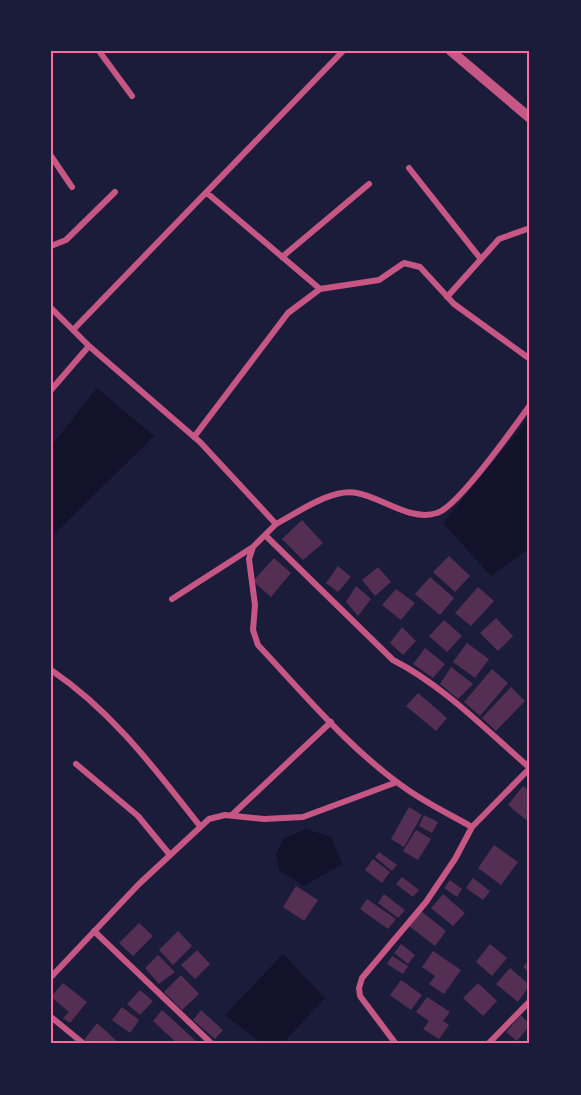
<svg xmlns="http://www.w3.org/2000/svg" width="581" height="1095" font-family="'Asap Condensed',sans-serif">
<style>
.water{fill:#12122b}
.building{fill:#542f53}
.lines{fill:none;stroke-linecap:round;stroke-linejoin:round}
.minor{stroke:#c65784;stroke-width:6}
.tertiary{stroke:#c65784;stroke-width:10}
.neatline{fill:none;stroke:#ff6b9d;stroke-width:2}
</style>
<rect width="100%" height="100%" fill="#1b1b3a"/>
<!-- water -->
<path class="water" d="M97,388L154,436L51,537V446Z
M530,417V554L526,551L491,576L443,523Z
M306,829L331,837L342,864L304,886L279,870L276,855L283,839Z
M283,954L325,998L282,1044H263L225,1015Z"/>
<!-- building -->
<path class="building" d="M302,520L323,543L303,560L282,539Z
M449,556L470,576L455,592L433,572Z
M274,558L291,573L271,597L253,581Z
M338,566L351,577L338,592L326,583Z
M378,567L391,582L375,596L362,580Z
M430,577L454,598L440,615L415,594Z
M356,586L371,599L358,616L346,602Z
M478,587L494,601L471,626L455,613Z
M396,589L415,603L401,620L382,605Z
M496,618L513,636L498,651L480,633Z
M444,620L462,636L447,652L429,636Z
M402,627L416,641L403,655L390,643Z
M467,643L489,659L475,678L453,662Z
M425,648L445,664L433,678L413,664Z
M451,667L473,684L458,699L440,684Z
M492,669L508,683L480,716L464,702Z
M511,687L525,701L496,731L482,718Z
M418,693L447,718L436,731L406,706Z
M523,786L530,791V823L508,805Z
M409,807L422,815L404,847L391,839Z
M424,815L438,822L432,833L419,826Z
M416,830L431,839L418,860L403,851Z
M494,845L518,862L501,885L478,868Z
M379,852L397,865L392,871L375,857Z
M373,859L390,872L382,883L365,870Z
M402,877L419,890L413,897L396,884Z
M473,878L490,891L483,900L466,888Z
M450,880L462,889L457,897L444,888Z
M296,886L318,900L304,921L283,907Z
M384,894L405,910L398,918L378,903Z
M443,894L465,913L453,926L431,908Z
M367,899L396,919L388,929L360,909Z
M421,911L446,931L435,946L409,926Z
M139,923L153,936L133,956L119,943Z
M178,931L192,946L173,965L159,950Z
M401,944L415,955L408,964L394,953Z
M490,944L507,958L492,976L476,962Z
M197,950L210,964L195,979L181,965Z
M433,951L461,970L444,994L429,984L435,976L422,967Z
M158,955L175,972L159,984L145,968Z
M392,956L408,966L403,974L387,964Z
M530,959V973L523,967Z
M510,968L530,985L518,1002L496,984Z
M181,975L199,994L182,1010L164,992Z
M401,980L422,995L411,1010L390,995Z
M63,983L87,1002L70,1023L63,1018L69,1012L51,997Z
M478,983L497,1001L483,1016L463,998Z
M140,990L153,1001L140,1015L127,1004Z
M427,997L450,1012L443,1021L449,1025L439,1039L423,1029L429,1021L416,1012Z
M122,1007L139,1020L130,1033L112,1020Z
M162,1010L196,1041L193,1044H178L153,1021Z
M201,1010L223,1030L215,1039L193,1020Z
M521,1015L530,1025L517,1041L506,1032Z
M97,1023L120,1044H89L84,1040Z"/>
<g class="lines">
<!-- minor -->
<path class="minor" d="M99,51L132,96
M51,156L72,187
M409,168L480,258
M207,193L320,289
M51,246L66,240L115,192
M282,257L369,184
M447,297L499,239L530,228
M51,308L89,346L51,390
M73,330L343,51
M89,346L200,442L276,524L253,547L249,559L255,605L253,630L258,645C305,695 351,751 408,790C428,804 451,815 472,827
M194,437L288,313L320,289L379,280L404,263L420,267L454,304L530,359
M276,524C299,512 331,488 357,493C381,497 411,522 437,513C458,507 515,426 530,405
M265,535L393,660C444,686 487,731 530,768
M172,599L253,547
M51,670C112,711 155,769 200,826
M76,764L138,816L170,855
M233,814L331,722
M94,931L212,1044
M51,977L139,884L209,819L225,815L264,819L303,817L397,782
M51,1017L84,1044
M396,1044L360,996L359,988L362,978L426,902L455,859L472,827L530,768
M488,1044L530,1001"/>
<!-- tertiary -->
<path class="tertiary" d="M451,51L530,118"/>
</g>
<!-- border -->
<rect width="581" height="1095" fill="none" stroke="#1b1b3a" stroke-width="105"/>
<rect x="52" y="52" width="476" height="990" class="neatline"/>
</svg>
